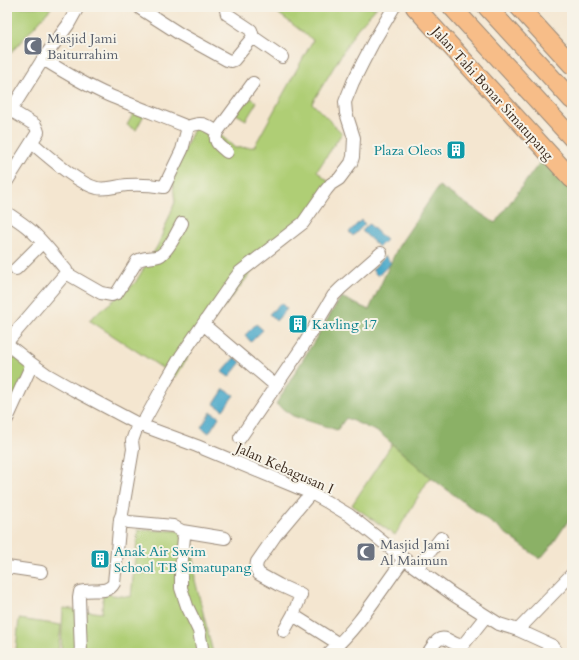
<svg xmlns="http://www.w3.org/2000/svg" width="579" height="660" font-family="Cardo,serif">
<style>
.green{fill:#afce75;stroke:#757c4a}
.forest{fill:#8bb166;stroke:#636e42}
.water{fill:#4aa8c9;stroke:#426974}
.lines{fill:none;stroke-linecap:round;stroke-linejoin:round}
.minor-casing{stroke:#988877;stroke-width:14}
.highway-casing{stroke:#988877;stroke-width:20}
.minor{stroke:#fff;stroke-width:12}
.highway{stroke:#f7bd88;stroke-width:18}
.labels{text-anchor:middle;stroke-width:4;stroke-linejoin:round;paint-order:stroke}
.worship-label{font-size:14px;fill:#5b616d;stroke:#f7f3e8;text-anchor:start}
.street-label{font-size:14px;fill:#3b2a1e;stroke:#f7f3e8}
.culture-label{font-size:14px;fill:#0d838f;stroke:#f7f3e8;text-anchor:start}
</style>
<rect width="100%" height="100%" fill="#f7f3e8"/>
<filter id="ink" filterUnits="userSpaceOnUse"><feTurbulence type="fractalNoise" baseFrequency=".025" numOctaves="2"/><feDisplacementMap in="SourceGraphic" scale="8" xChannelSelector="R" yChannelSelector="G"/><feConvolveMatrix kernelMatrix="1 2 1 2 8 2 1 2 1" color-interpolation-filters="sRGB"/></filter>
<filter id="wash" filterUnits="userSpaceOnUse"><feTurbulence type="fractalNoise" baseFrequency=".012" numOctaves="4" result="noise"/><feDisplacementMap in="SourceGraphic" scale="16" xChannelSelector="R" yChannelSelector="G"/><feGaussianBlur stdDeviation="0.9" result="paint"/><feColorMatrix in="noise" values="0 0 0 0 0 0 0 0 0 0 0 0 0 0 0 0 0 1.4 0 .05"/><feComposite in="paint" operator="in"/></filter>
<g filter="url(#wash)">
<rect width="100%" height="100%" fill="#f4e6d0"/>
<!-- green -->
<path class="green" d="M7,7H52L7,57Z
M270,7H377L357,29L312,103L342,133L317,171L330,183L315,215L262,259L196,342L176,377L89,320L135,283L158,245L175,202L172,177L195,127L214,129L235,148L254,147L313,40Z
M247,96L257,102L246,120L236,114Z
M136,109L145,113L136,130L127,125Z
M7,345L35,372L7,416Z
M392,444L430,477L395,535L352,505Z
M138,530L192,531L195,580L213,653H73V651L61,650L63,608L102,613L103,594L131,597Z
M19,619L61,625L58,653H35L16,650Z"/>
<!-- forest -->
<path class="forest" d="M543,158L572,182V515L552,545L540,559L430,477L380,433L346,418L337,430L293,416L276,404L341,297L369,310L398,247L439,186L495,223Z"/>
<!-- water -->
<path class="water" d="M361,220L365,224L353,236L349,232Z
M369,224L386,240L379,247L362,231Z
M385,256L391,263L378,276L372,270Z
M281,303L287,309L276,321L269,314Z
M256,324L263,330L251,342L245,335Z
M235,357L241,362L229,377L222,372Z
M224,389L234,395L223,410L214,404Z
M211,412L219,417L209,433L201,427Z"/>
</g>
<g filter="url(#ink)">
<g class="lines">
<!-- minor casing -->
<g class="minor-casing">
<path id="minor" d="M140,7L141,9L180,34L227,60L231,61L234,60L253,37
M227,7L226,10L227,14L251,30L253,37L282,57
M43,59C64,72 85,85 108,95C134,106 161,116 188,127C201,121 205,124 217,132L253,83
M7,108L35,125L37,129L38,132L7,181
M11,110L43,59L68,25L78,7
M217,132C213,142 219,145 227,152
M32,143C48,156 77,183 97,188C107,190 117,186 127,185C140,184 152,185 164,187L182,150L188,127
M7,213C14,218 21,222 28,228C42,239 54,256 66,270V273L7,342
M16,269L42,243
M66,273L101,293L112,295L117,293L137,261C144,256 151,259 159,256C167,253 178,231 182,223
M203,324L276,386
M7,344L32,364L46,374L74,390L138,424L197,446L294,486L311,493L329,503L349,515L404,559L452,594L499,624L518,630L553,646L557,653
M7,419L32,364
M138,424L132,441L133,449L122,514L120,519L129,522L173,526L182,531L184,537L181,570V588L187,606L199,631L203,653
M142,425L165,383L181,356L233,281L240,272L303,223L326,190L331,184L339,179L351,163L353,157L354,138L346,113L345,102L353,82L363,62L374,41L394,7
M240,438L303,346L333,296L341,288L381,253
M182,531L225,538
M7,567L41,572
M417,568L441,538
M293,615L339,644
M518,630L572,574
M284,631L293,615L301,595L279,585L259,574L256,568L257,562L275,536L311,493
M81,653L79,598L80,592C91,588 108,595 114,583L120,519
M329,653C359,627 380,591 404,559
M428,653C431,649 434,643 438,640C446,634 454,647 463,645L486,616"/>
</g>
<!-- highway casing -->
<g class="highway-casing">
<path id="highway" d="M415,7L572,179
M452,7L572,138
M487,7L572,100
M519,7L572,65"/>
</g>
<!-- minor -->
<use href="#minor" class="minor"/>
<!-- highway -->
<use href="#highway" class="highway"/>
</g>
</g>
<!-- icons -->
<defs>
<g id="mosque-square" transform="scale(1)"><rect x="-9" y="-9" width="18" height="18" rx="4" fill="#6b7280" stroke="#f7f3e8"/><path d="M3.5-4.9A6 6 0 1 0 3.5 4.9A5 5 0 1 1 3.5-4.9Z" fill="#fff"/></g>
<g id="building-square" transform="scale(1)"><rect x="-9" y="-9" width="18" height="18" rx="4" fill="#0f9aa8" stroke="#f7f3e8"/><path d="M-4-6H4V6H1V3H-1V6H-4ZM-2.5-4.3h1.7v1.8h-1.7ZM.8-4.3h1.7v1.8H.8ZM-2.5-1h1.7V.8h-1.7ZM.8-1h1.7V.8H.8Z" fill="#fff"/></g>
</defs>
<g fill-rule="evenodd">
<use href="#mosque-square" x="33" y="46"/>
<use href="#building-square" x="456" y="150"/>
<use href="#building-square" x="298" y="324"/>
<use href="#mosque-square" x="366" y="552"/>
<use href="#building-square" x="100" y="559"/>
</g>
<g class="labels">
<!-- worship labels -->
<g class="worship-label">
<text x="47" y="43">Masjid Jami<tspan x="47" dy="16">Baiturrahim</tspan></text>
<text x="380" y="549">Masjid Jami<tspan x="380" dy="16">Al Maimun</tspan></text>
</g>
<!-- street labels -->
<g class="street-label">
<text transform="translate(493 93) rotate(48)" y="5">Jalan Tahi Bonar Simatupang</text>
<text transform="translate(285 468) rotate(24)" y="5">Jalan Kebagusan I</text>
</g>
<!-- culture labels -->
<g class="culture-label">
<text x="442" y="155" text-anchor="end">Plaza Oleos</text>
<text x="312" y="329">Kavling 17</text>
<text x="114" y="556">Anak Air Swim<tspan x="114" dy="16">School TB Simatupang</tspan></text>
</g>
</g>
<!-- margin -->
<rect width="579" height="660" fill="none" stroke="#f7f3e8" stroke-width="24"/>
</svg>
